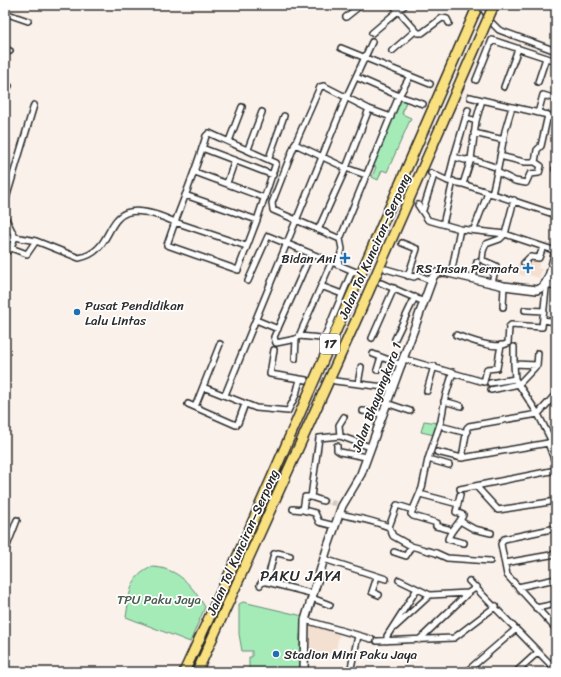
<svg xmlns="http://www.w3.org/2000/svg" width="561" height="677" font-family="Sriracha,sans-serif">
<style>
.built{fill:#f4e0d1}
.green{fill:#a4ebb8;stroke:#688b72}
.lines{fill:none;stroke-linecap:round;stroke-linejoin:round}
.street-tunnel{stroke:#d1c9c4;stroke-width:5;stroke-dasharray:5 2.5;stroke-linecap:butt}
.street-casing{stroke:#2b2b2b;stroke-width:8}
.secondary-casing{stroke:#2b2b2b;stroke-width:10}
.highway-casing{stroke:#2b2b2b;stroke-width:12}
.street{stroke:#fff;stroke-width:5}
.secondary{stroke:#fff;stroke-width:7}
.highway{stroke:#fae180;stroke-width:9}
.highway-bridge-casing{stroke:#2b2b2b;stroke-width:12;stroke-linecap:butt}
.highway-bridge{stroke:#fae180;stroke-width:9}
.poi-dot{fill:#1f6fb2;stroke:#fff;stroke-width:1.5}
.labels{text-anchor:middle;stroke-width:3.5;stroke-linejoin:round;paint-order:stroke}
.shield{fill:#fff;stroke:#6b6b6b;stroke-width:1}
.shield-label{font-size:12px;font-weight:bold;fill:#2b2b2b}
.street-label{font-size:13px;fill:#2b2b2b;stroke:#fff}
.poi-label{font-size:13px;fill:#2b2b2b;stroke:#fff;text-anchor:end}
.park-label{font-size:13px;fill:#495b4e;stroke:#fff}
.quarter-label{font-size:15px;letter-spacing:1px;fill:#2b2b2b;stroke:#fff}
</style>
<rect width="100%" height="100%" fill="#faf1ea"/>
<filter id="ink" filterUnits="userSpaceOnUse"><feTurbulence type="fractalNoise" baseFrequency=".025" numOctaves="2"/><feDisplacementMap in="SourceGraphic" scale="8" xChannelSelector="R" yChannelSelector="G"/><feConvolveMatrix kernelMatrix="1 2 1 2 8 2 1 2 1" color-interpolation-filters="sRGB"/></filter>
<g filter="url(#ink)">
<!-- built -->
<path class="built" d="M530,258L540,261L538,268L542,269L539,278L526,274L524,276L515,273L518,263L527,266Z
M307,625L328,627L340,631L335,654L305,651Z"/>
<!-- green -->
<path class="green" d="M400,98L406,101L402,114L411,118L387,172L382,170L378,180L372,177L376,167L373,166Z
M424,421L438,423L434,435L421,432Z
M152,567C179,568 192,586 205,607L190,642L126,617C130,595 128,577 152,567Z
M243,602L303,616L300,636V672H249V657H252V651H242L239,634V604Z"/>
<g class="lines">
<!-- street-tunnel -->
<path class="street-tunnel" d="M306,380L330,381
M323,501L338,504"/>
<!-- street casing -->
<g class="street-casing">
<path id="street" d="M393,5L418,33H422L442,18L447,19L449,23
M481,5L491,22L499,30L556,51
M5,13L28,21
M346,17L361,5
M372,33L405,5
M341,48L430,84
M5,49L10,51
M392,51L415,31
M356,77L399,96L423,104
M476,80L492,40L556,61
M538,82L546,58
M5,84L9,86
M504,87L518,49
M470,97L482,100
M538,113L543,95L556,99
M548,115L556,121
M467,118L476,121L471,159L498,168L492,194
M476,121L482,100L548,115L541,146L537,150L535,162H524L500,156
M474,133L504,140
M229,141L242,107
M295,144L346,168L366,175
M202,148L273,175
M248,149L262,112
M454,157L468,110
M269,158L284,116
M498,168L505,131L512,107
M555,169H556
M195,172L265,198
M497,172L515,181L526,183L530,174L539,173L541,166L535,162
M431,173L448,181L463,184L556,215
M448,181L454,157L465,160L471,159L463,184
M227,183L235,160
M5,202L34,105
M418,205L428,220L460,229L505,234L556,251
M423,210L434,175
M5,217L15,237L11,248L5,253
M444,220L453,181
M474,229L488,193
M318,230L346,168L369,109
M15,237L36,241
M340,239L399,96L410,76
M402,243L417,249L408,276
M246,246L175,222L167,245L238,270L257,220
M11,248L27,254L36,241L79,258C124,250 95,186 175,222C186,194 197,166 206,136L209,133L276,163L257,220L185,195
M311,254L274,337L276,343L296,339L299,336L321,338L325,336L352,271
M524,263L530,257L539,258L543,247
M338,265L342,249L340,239L273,210L272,203L295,144L320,87L324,86L369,109L391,117
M386,269L414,277L418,275L432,281
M451,274L460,229
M473,278L477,262
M248,281L268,236L356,272
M381,283L424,302
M492,283L496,266L482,260L483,251L486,244L500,239L505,234L514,200
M321,286L342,294
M503,307L504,286
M525,310L544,311
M256,320L278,329
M543,320L556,322
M456,335C468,339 496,351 508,343L509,327L511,325L542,327L546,289L544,287
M299,336L331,263
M372,338L394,288
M395,339L415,297
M274,350L270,374L306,380
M373,354L402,365
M295,359L296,339
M404,359L484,382L487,369L497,368L501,345
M514,364V347
M537,365L514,364L515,379L538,414L551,440
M537,365L538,353
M377,370L381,357
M335,381L392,388
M490,383L515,379
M358,384L361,367
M203,387L256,408L288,411L296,395L300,379
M491,390L519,384L537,365
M427,391L434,366
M225,395L346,98L372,42
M444,401L461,406
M386,403L410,411
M188,404L236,425L238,423L245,404
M195,407L220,344
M363,411L382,414
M444,427L467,433
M340,436L339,425L344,417
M548,443L556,465
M337,446V450L340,452L366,457
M437,452L462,458L548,443L556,437
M462,458L467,428L469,426L538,414L556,394
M428,459L449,465
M476,486L498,510L556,501
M460,489L556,470
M420,494L458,504
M460,495L456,512L463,515C459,525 451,529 448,539L464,543
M311,497L319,438L340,436L370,447
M323,501L311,497H305L303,510L315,513L319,522L335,526
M293,509L303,510
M340,514C357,518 372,520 389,527L393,536L411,546L436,553L447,558L490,561
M460,521L474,529L491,533
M389,527L397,505L413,510
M556,528L504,539L501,544L507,575L556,629
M448,529L436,526L437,523L413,516L411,514L422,488L428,459L441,421L445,398L453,372
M5,551L17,520
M394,552L406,556L411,546
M324,559L386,579
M505,563L556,554
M377,577L372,592L379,595
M399,580L430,595L468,593
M469,581L556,670
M267,582L274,554L278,553L290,556
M260,585L262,582H267L314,594
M518,587L556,579
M312,598L330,605
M536,608L556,604
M305,620L371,639
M395,627L430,595
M419,640L468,593L477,587
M377,641L454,638L496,606
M387,641V636L417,589
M350,672L358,636
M466,672L516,629
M516,672L538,652"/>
</g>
<!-- secondary casing -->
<g class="secondary-casing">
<path id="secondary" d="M546,284L556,286
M304,672L305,620L327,549L342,506L361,474L433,277L436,273L444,272L504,286L537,290C550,286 552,263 556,251"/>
</g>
<!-- highway casing -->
<g class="highway-casing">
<path id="highway" d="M184,672L239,553L478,5
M197,672L358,316L483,30"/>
</g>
<!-- street -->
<use href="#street" class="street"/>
<!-- secondary -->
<use href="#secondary" class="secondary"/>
<!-- highway -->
<use href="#highway" class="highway"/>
<!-- highway-bridge casing -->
<g class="highway-bridge-casing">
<path id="highway-bridge" d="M483,30L494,5"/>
</g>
<!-- highway-bridge -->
<use href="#highway-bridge" class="highway-bridge"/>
</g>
</g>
<!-- markers -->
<g class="poi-dot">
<path d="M343 252h4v4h4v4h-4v4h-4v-4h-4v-4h4z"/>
<path d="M526 262h4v4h4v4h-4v4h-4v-4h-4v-4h4z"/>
<circle cx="77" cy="312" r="4"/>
<circle cx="276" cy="654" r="4"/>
</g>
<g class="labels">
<!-- shield labels -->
<rect class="shield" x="320" y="334" width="20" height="20" rx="3"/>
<g class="shield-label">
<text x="330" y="348">17</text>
</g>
<!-- street labels -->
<g class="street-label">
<text transform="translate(374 246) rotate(-66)" y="5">Jalan Tol Kunciran–Serpong</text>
<text transform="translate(376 397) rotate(-69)" y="5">Jalan Bhayangkara 1</text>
<text transform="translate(242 542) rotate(-66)" y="5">Jalan Tol Kunciran–Serpong</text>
</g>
<!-- poi labels -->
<g class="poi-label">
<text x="336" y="263">Bidan Ani</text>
<text x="519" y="273">RS Insan Permata</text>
<text x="85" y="310" text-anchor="start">Pusat Pendidikan<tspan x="85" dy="15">Lalu Lintas</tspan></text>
<text x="284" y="659" text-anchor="start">Stadion Mini Paku Jaya</text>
</g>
<!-- park labels -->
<g class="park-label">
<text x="159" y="604">TPU Paku Jaya</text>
</g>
<!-- quarter labels -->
<g class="quarter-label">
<text x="301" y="581">PAKU JAYA</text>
</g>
</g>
<!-- margin -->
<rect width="561" height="677" fill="none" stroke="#fff" stroke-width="20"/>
<rect x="10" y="10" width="541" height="657" fill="none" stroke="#2b2b2b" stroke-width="1.5" filter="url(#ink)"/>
</svg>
